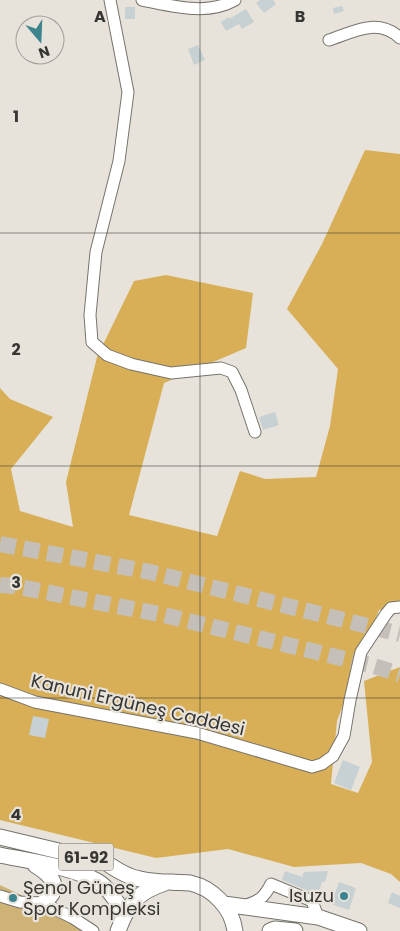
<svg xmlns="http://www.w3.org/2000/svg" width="400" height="931" font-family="Poppins,sans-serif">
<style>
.green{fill:#cfb276}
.forest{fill:#d8af56}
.building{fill:#c7d0d2}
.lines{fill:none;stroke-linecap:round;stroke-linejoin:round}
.highway-tunnel{stroke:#c4c0b9;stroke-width:16;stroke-dasharray:16 8;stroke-linecap:butt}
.minor-casing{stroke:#76736c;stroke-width:13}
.major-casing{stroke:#76736c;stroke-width:17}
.minor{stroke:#fff;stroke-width:11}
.major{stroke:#fff;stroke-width:15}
.grid{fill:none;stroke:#373633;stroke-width:1;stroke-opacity:0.55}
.poi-dot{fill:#3e848f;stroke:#e7e3db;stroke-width:2}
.labels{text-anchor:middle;stroke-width:4.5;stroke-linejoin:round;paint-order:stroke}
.shield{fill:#e7e3db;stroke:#6c6a65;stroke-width:1}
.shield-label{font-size:16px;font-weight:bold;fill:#373633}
.street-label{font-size:18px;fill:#373633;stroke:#e7e3db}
.poi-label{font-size:18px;fill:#373633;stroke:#e7e3db;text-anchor:start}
.grid-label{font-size:16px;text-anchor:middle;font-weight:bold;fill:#373633;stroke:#e7e3db;stroke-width:4.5;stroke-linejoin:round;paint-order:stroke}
</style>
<rect width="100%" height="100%" fill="#e7e3db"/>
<!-- green -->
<path class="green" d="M0,885L53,910L84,931H0Z"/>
<!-- forest -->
<path class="forest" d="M365,150L400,154V606L379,610L337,721L331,784L358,793L372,762L364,681L400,667V882L391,874L361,863L294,867L228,849L156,858L0,820V388L10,399L53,417L11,469L20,511L73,527L66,482L97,357L134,281L166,275L253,293L246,348L164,383L129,515L217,536L240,471L265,479L316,477L330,426L338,369L287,309L322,244Z"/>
<!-- building -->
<path class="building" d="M260,0H273L276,4L264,13L256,3Z
M342,6L344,11L334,14L333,8Z
M125,7H135V19H125Z
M246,9L254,22L242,29L239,24L226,31L221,22L229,17V19Z
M198,45L205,60L194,65L188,49Z
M275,412L279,425L263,430L259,417Z
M33,716L49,719L45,738L29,735Z
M343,760L360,767L351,790L334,783Z
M285,871L302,877L304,872L328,871L325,882H322L318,895L282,880Z
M339,882L356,888L349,910L331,904Z
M392,892L400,896V908L388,903Z"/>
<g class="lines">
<!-- highway-tunnel -->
<path class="highway-tunnel" d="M0,544L150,572L400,634
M0,585L14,586L164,615L374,666L400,674"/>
<!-- minor casing -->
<g class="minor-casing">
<path id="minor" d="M110,0L128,92L119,161L96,252L90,315L92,342L107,355L131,364L171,373L221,368L232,372L241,390L255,432
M142,0C173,6 207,16 235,0
M329,40C353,32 378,17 400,38
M0,689L35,702L197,733L312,767L322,764L333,756L344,736L350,700L361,652L386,614L391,608L400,607
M0,896L20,902L43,903L73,918L93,931
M244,906C259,901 264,898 271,884L312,901L318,917"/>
</g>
<!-- major casing -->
<g class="major-casing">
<path id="major" d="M0,837L105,862C115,869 127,877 140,879C149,881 161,882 171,882C177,883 184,882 190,883C213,888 232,908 235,931
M0,855C29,861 72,867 97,881C109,888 117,902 124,914
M35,865C53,876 63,888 43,903
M224,904L318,917L359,931
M118,931C128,904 137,892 165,883
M270,931L275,929L295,931"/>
</g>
<!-- minor -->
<use href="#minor" class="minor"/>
<!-- major -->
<use href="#major" class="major"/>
</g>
<!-- grid -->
<path class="grid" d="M200,0V931M0,233H400M0,466H400M0,698H400"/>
<!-- markers -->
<g class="poi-dot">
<circle cx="344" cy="896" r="5"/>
<circle cx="13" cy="898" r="5"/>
</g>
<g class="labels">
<!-- shield labels -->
<rect class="shield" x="58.5" y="843.5" width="55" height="27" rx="4"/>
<g class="shield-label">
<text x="86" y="863">61-92</text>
</g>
<!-- street labels -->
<g class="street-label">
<text transform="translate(138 705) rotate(13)" y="6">Kanuni Ergüneş Caddesi</text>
</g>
<!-- poi labels -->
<g class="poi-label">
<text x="23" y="894">Şenol Güneş<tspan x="23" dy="21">Spor Kompleksi</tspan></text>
<text x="334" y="902" text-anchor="end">Isuzu</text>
</g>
</g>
<g class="grid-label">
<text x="100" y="22">A</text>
<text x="300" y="22">B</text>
<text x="16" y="122">1</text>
<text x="16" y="355">2</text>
<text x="16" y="588">3</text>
<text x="16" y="820">4</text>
</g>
<!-- north arrow -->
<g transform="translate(40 40) rotate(161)"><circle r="24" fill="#e7e3db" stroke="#a19e98"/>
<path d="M0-4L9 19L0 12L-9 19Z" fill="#3e848f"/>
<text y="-8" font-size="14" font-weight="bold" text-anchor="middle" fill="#373633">N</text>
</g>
</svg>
